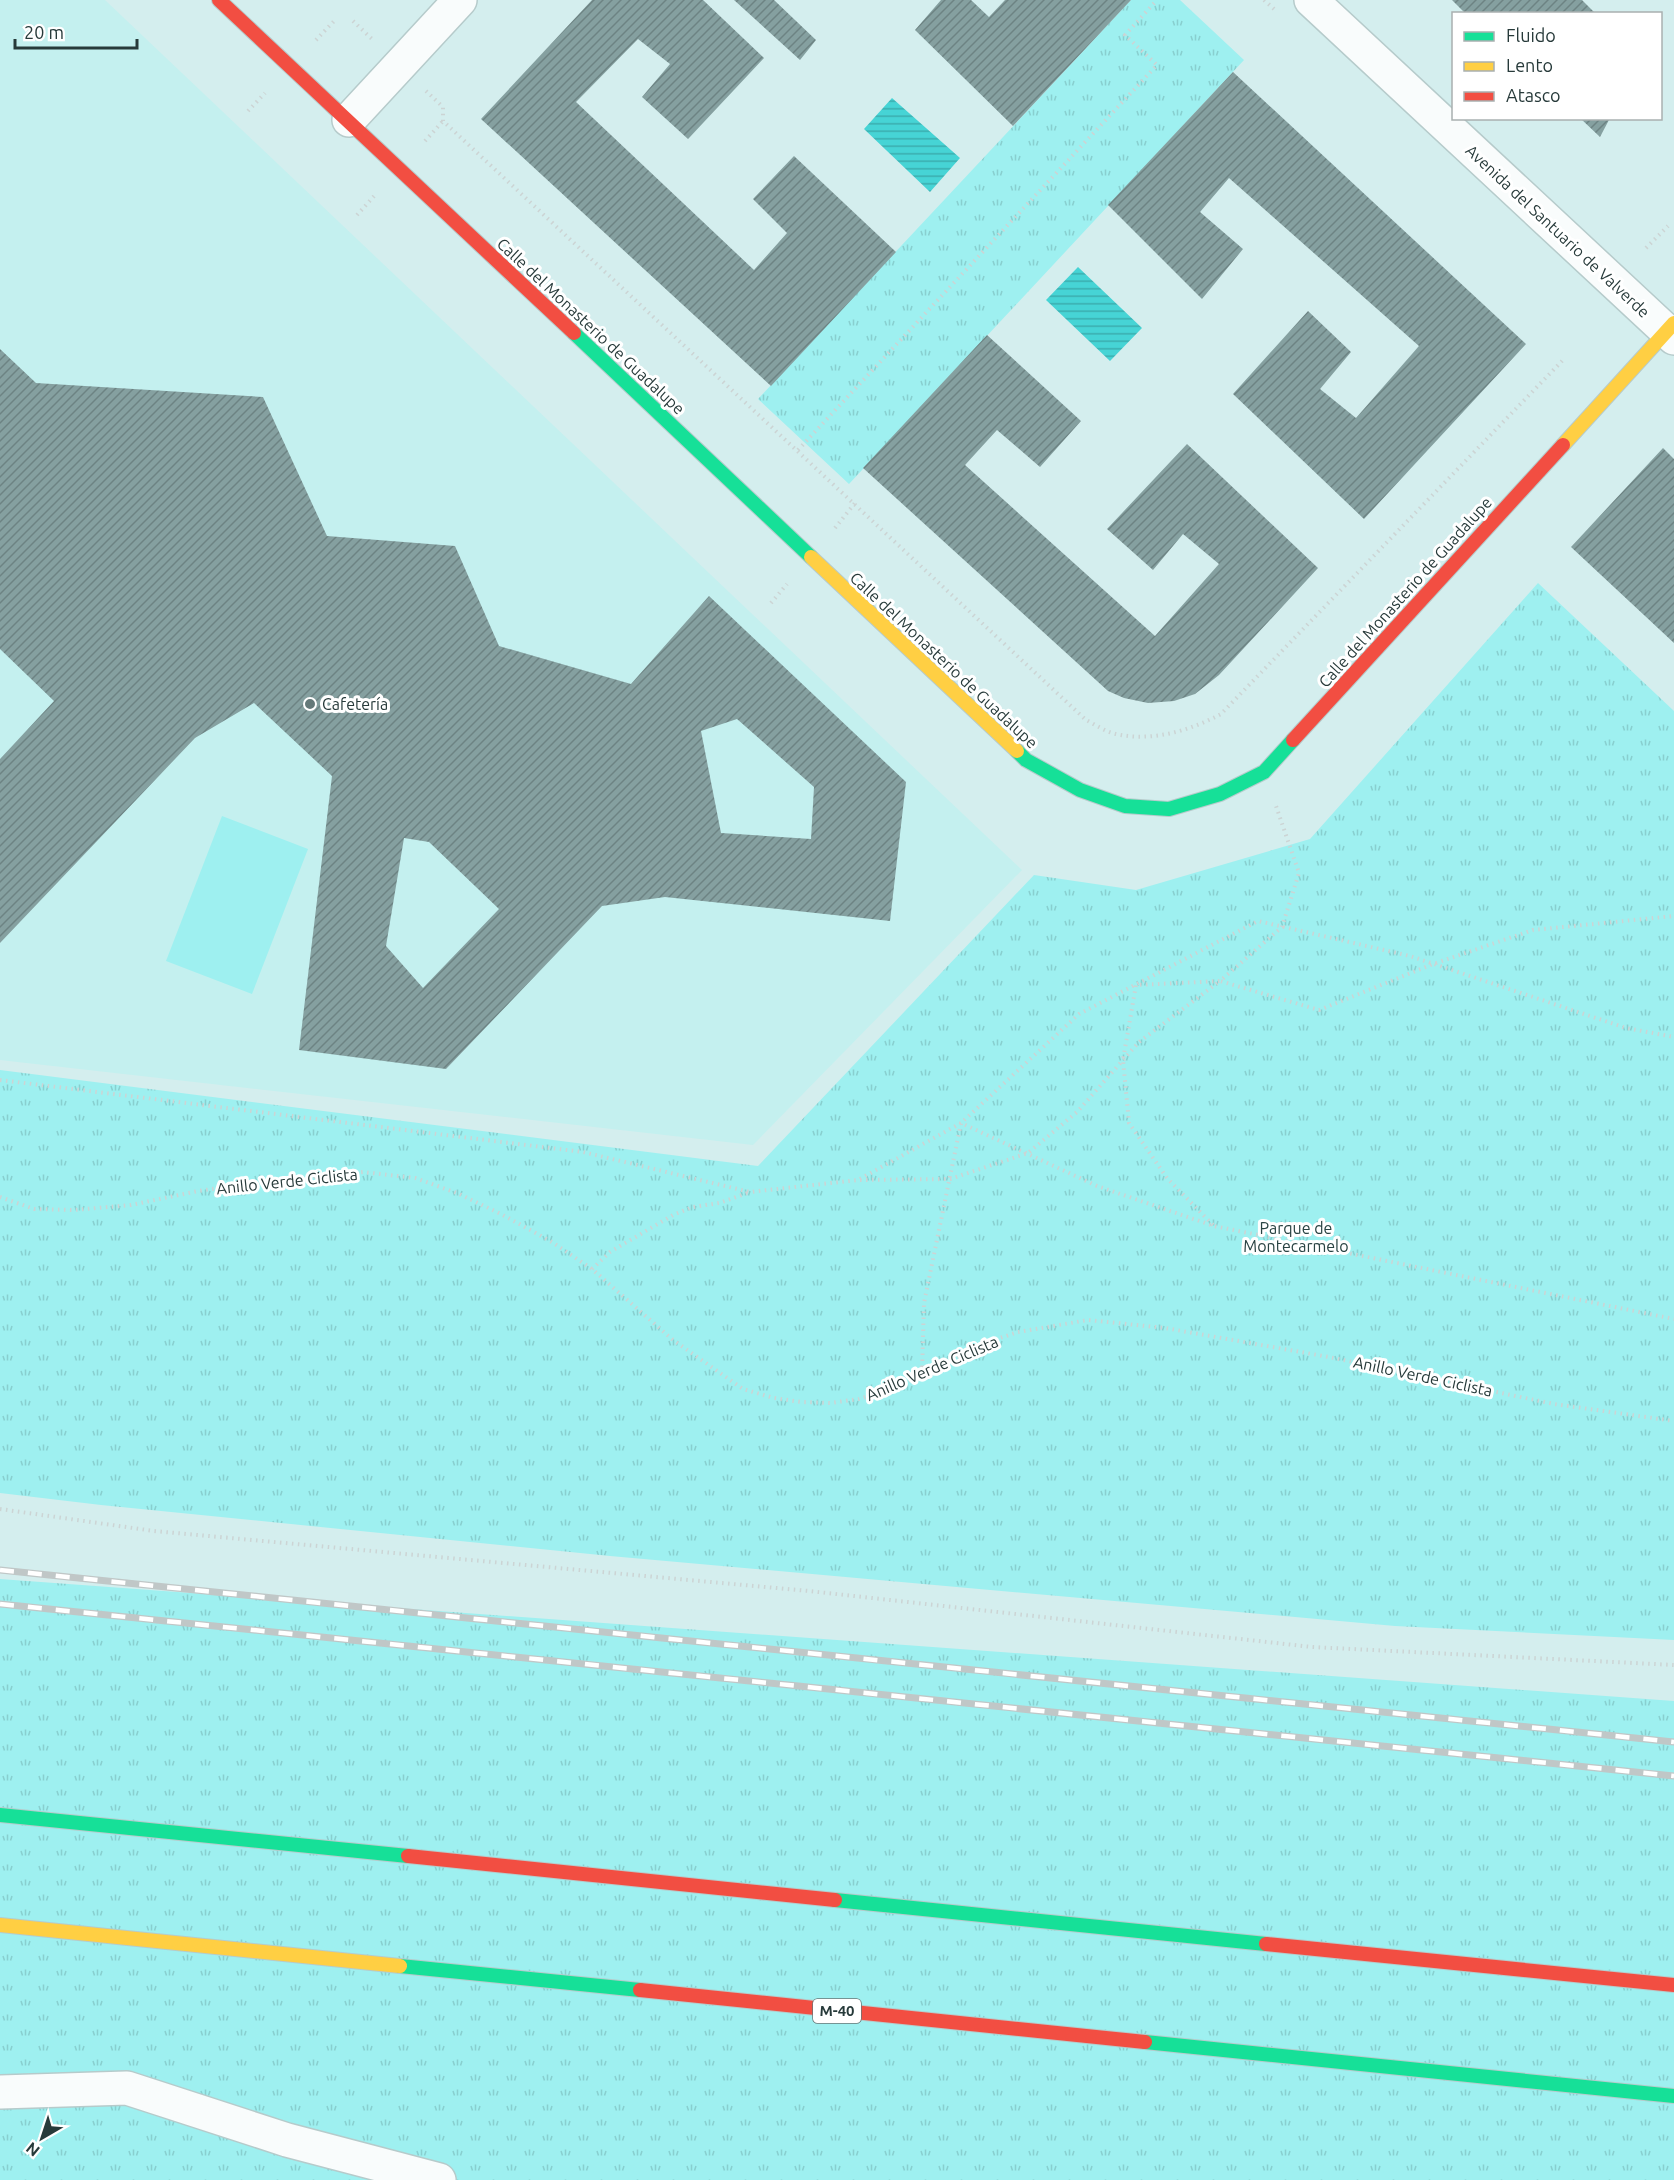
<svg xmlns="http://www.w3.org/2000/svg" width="1674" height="2180" font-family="Ubuntu,sans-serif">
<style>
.built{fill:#c4f0ef}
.grass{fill:url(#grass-tufts)}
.garden{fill:#9ef0f0}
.water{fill:url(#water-rules)}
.building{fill:url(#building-hatch);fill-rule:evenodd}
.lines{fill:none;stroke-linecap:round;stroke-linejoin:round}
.street-casing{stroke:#b6cbcb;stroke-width:36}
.fast-casing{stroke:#b6cbcb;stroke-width:16}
.slow-casing{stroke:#b6cbcb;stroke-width:16}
.jam-casing{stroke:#b6cbcb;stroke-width:16}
.path{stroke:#ccd4d4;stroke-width:4;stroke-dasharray:1.5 4.5;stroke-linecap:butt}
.street{stroke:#f9fcfc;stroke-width:33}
.fast{stroke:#16e098;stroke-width:14}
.slow{stroke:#ffcf43;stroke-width:14}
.jam{stroke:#f24e42;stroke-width:14}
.rail-casing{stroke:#c0c7c7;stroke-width:7}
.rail{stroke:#fff;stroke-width:4.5;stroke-dasharray:14;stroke-linecap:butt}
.poi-dot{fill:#647979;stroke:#fff;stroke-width:2}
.labels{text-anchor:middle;stroke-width:6;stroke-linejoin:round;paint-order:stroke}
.shield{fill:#fff;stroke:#687575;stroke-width:1.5}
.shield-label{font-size:15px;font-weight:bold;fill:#273a3a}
.street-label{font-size:16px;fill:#273a3a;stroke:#fff}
.poi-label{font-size:16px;fill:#273a3a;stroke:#fff;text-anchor:start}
.park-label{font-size:16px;fill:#294343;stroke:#fff}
</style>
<defs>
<pattern id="grass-tufts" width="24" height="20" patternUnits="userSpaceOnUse" patternTransform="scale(1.5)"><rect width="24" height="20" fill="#9ef0f0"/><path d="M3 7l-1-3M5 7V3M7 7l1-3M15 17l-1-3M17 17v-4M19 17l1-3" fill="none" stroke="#88cfcf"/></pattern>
<pattern id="water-rules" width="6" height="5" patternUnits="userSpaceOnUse" patternTransform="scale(1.5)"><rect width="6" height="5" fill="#46d4d5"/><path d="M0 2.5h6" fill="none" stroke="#3aadae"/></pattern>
<pattern id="building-hatch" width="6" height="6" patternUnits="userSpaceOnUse" patternTransform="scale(1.5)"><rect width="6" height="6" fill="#85a0a0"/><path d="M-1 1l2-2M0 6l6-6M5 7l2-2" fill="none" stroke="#6d8383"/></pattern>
</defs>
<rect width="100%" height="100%" fill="#d4eeee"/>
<!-- built -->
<path class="built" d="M0,0H105L1022,870L753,1145L0,1060Z"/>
<!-- grass -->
<path class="grass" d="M1131,0H1180L1244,60L849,484L758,399Z
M1538,583L1674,711V1640L1395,1626L610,1556L101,1505L0,1493V1070L758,1166L1034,875L1136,890L1310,839Z
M0,1579L1674,1701V2180H0Z"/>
<!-- garden -->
<path class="garden" d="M222,816L308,849L252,994L166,961Z"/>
<!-- water -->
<path class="water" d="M892,98L960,158L930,192L864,129Z
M1078,267L1142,328L1110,361L1046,300Z"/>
<!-- building -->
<path class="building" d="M592,0H703L764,58L688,139L642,97L670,64L638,39L576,102L754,270L787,233L753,199L794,156L896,252L771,386L481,119Z
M734,0H774L816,40L800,60Z
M941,0H971L989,17L1005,0H1131L1013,126L915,30Z
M1452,0H1582L1596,14H1466Z
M1233,72L1526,344L1364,519L1233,394L1308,311L1351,352L1320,389L1356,418L1419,346L1229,178L1200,212L1243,249L1202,299L1108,205Z
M1580,118H1610L1600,137Z
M987,335L1081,421L1040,467L997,430L965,465L1155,636L1219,564L1183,534L1153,570L1107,529L1187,444L1318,568L1219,675L1195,694L1174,701L1148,703L1124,698L1108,691L863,468Z
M0,349L36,383L263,397L327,536L455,546L499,646L631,684L709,596L906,782L890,921L665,897L602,906L446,1069L299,1050L332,776L254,703L195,738L0,943V759L54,701L0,649ZM737,719L814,787L811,839L721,833L701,731ZM404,838L429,842L499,909L423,988L386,946Z
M1663,448L1674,459V643L1571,547Z"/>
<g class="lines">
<!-- street casing -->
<g class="street-casing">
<path id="street" d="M1311,0L1674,338
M349,120L460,0
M0,2092L127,2088L287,2140L439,2180"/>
</g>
<!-- fast casing -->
<g class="fast-casing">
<path id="fast" d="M574,333L811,557
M1017,751L1026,760L1080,790L1125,806L1169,809L1220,794L1264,772L1293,740
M0,1815L408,1856
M835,1900L1266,1944
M400,1966L640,1990
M1145,2042L1674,2096"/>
</g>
<!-- slow casing -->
<g class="slow-casing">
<path id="slow" d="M1563,445L1674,323
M811,557L1017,751
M0,1925L400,1966"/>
</g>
<!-- jam casing -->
<g class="jam-casing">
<path id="jam" d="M219,0L574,333
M1293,740L1563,445
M408,1856L835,1900
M1266,1944L1674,1985
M640,1990L1145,2042"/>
</g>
<!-- path -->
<path class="path" d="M1264,0L1274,9
M353,21L373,40
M316,40L336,19
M426,91L443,107V121L1086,720C1096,725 1106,732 1116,734C1152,742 1189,731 1221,714L1563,360
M248,111L265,93
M425,141L443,121
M357,215L375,195
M1646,248L1668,226
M798,450L1157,65L1125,35L1157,0
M835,528L855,503
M771,603L787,584
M0,1080L583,1152L750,1192L858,1180L961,1123L1097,1186L1214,1226L1674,1319
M860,1180L950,1179L1028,1153L1077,1112L1139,1042L1220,981L1319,1010L1433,964L1533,930L1674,916
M0,1197L34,1209L74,1210L131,1205L198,1191L261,1182L363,1172L415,1178L457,1193L501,1214L552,1242L592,1269L673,1340L743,1389L774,1398L801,1402L830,1403L859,1399L894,1388L988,1342L1018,1332L1088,1320L1165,1328L1329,1357L1554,1404L1674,1421
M1213,1225L1167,1178L1129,1123L1123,1060L1136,985L1220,981L1282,927L1299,873L1276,806
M592,1269L610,1252L673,1215L693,1207L719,1203L750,1192
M922,1373L924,1303L961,1123L1079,1014L1258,921L1410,956L1626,1028L1674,1037
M0,1509L154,1531L809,1591L1312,1647L1674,1665"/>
<!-- street -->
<use href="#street" class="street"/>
<!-- fast -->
<use href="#fast" class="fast"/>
<!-- slow -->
<use href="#slow" class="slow"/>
<!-- jam -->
<use href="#jam" class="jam"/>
<!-- rail casing -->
<g class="rail-casing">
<path id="rail" d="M0,1570L1674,1742
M0,1604L1674,1776"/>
</g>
<!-- rail -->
<use href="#rail" class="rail"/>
</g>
<!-- markers -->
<circle class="poi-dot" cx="310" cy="704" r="6"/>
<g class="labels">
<!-- shield labels -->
<rect class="shield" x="813" y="1999" width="48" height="24" rx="4.5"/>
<g class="shield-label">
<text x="837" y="2016">M-40</text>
</g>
<!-- street labels -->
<g class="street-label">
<text transform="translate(1558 231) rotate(43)" y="6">Avenida del Santuario de Valverde</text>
<text transform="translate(591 326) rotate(43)" y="6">Calle del Monasterio de Guadalupe</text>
<text transform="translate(1405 592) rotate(-48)" y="6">Calle del Monasterio de Guadalupe</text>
<text transform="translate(944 660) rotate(43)" y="6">Calle del Monasterio de Guadalupe</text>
<text transform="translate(287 1181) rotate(-6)" y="6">Anillo Verde Ciclista</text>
<text transform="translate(932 1368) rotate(-23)" y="6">Anillo Verde Ciclista</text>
<text transform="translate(1423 1376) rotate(12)" y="6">Anillo Verde Ciclista</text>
</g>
<!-- poi labels -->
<g class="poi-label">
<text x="322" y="710">Cafetería</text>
</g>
<!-- park labels -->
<g class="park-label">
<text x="1296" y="1234">Parque de<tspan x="1296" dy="18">Montecarmelo</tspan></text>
</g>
</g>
<!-- legend -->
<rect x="1452" y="12" width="210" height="108" fill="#ffffff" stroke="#a9b0b0" stroke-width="1.5"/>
<rect x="1464" y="32" width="30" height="9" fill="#16e098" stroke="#a9b0b0" stroke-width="1.5"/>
<text x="1506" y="42" font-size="18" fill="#273a3a">Fluido</text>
<rect x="1464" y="62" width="30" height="9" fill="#ffcf43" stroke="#a9b0b0" stroke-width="1.5"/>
<text x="1506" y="72" font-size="18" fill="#273a3a">Lento</text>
<rect x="1464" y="92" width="30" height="9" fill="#f24e42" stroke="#a9b0b0" stroke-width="1.5"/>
<text x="1506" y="102" font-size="18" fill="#273a3a">Atasco</text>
<!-- north arrow -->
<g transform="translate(42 2138) rotate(219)" stroke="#ffffff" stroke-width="4.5" paint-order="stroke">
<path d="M0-4.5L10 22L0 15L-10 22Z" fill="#273a3a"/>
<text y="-9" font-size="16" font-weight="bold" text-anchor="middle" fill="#273a3a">N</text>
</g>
<!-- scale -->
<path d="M15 39v9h122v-9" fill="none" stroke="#273a3a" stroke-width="3"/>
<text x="24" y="39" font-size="18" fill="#273a3a" stroke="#ffffff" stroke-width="4.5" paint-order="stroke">20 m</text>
</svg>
